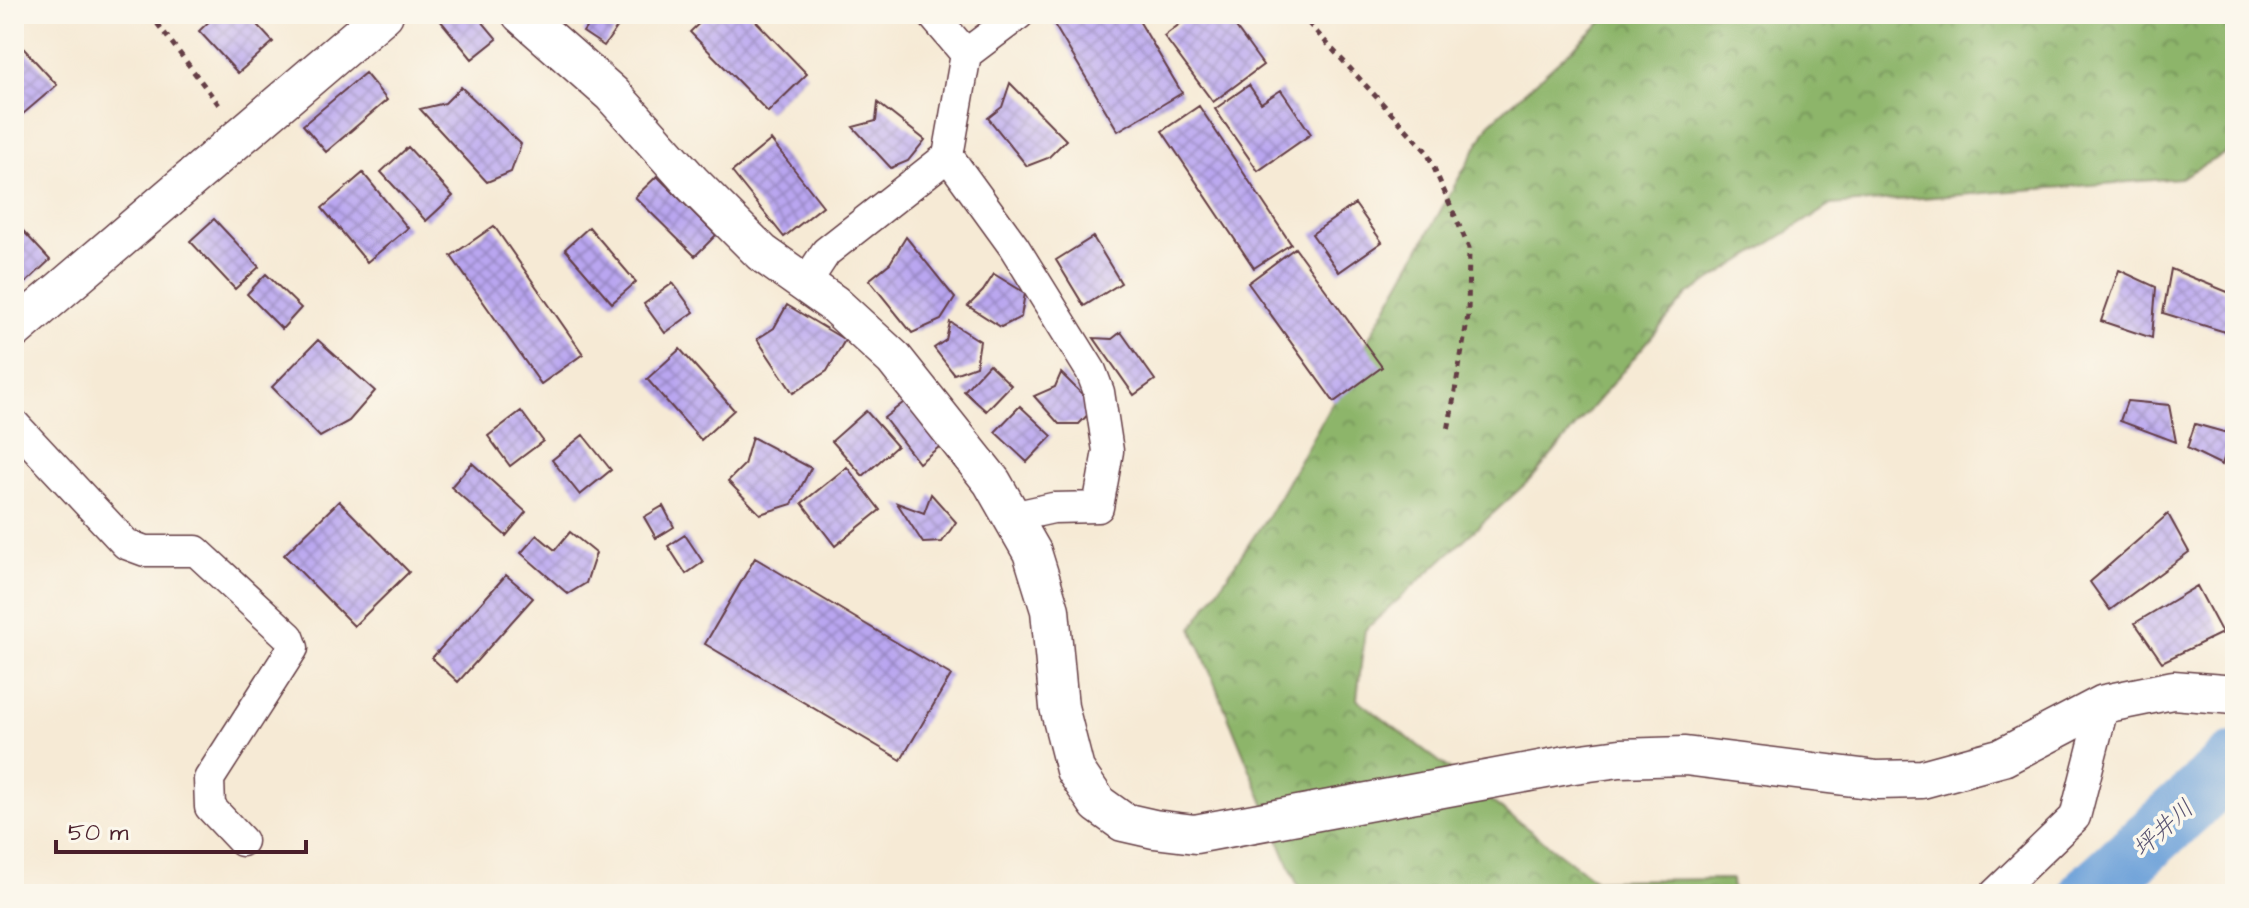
<svg xmlns="http://www.w3.org/2000/svg" width="2249" height="908" font-family="'Architects Daughter','Klee One',sans-serif">
<style>
.forest{fill:url(#forest-crowns);stroke:#6c6a4b;stroke-width:2}
.lines{fill:none;stroke-linecap:round;stroke-linejoin:round}
.river{stroke:#6da1d9;stroke-width:60}
.building{fill:url(#building-cross-hatch)}
.minor-casing{stroke:#643d44;stroke-width:33}
.tertiary-casing{stroke:#643d44;stroke-width:41}
.path{stroke:#643d44;stroke-width:5;stroke-dasharray:6 6;stroke-linecap:butt}
.minor{stroke:#fff;stroke-width:30}
.tertiary{stroke:#fff;stroke-width:38}
.labels{text-anchor:middle;stroke-width:7;stroke-linejoin:round;paint-order:stroke}
.water-label{font-size:24px;font-style:italic;fill:#585371;stroke:#fbf7ec}
</style>
<defs>
<pattern id="forest-crowns" width="20" height="18" patternUnits="userSpaceOnUse" patternTransform="scale(2)"><rect width="20" height="18" fill="#8db56b"/><path d="M2 6a3 3 0 1 1 6 0M12 15a3 3 0 1 1 6 0" fill="none" stroke="#759358"/></pattern>
<pattern id="building-cross-hatch" width="8" height="8" patternUnits="userSpaceOnUse" patternTransform="scale(2)"><rect width="8" height="8" fill="#b9a6f0"/><path d="M0 0l8 8M0 8l8-8" fill="none" stroke="#9887c3"/></pattern>
</defs>
<rect width="100%" height="100%" fill="#fbf7ec"/>
<filter id="ink" filterUnits="userSpaceOnUse"><feTurbulence type="fractalNoise" baseFrequency=".0125" numOctaves="2"/><feDisplacementMap in="SourceGraphic" scale="16" xChannelSelector="R" yChannelSelector="G"/><feConvolveMatrix kernelMatrix="1 2 1 2 8 2 1 2 1" color-interpolation-filters="sRGB"/></filter>
<filter id="wash" filterUnits="userSpaceOnUse"><feTurbulence type="fractalNoise" baseFrequency=".006" numOctaves="4" result="noise"/><feDisplacementMap in="SourceGraphic" scale="32" xChannelSelector="R" yChannelSelector="G"/><feGaussianBlur stdDeviation="1.8" result="paint"/><feColorMatrix in="noise" values="0 0 0 0 0 0 0 0 0 0 0 0 0 0 0 0 0 1.4 0 .05"/><feComposite in="paint" operator="in"/></filter>
<g filter="url(#wash)">
<rect width="100%" height="100%" fill="#f6ead5"/>
<!-- forest -->
<path class="forest" d="M1611,14H2235V148L2180,178L1831,205L1687,295L1534,476L1365,630L1357,699L1595,880L1732,879L1733,894H1301L1192,628L1273,508L1490,123Z"/>
<g class="lines">
<!-- river -->
<path class="river" d="M2090,894L2235,762"/>
</g>
<g id="blocks">
<!-- building -->
<path class="building" d="M217,14H247L273,42L238,73L199,31Z
M447,14H476L497,39L472,59L440,20Z
M596,14H615L623,19L604,46L583,32Z
M709,14H749L807,74L768,112L690,32Z
M1053,14H1135L1182,93L1118,131L1049,16Z
M1193,14H1226L1263,65L1213,102L1164,36Z
M14,38L57,85L16,120L14,118Z
M365,73L387,100L326,152L303,125Z
M1010,83L1066,140L1048,158L1027,166L988,118L1002,107Z
M1249,85L1261,103L1281,90L1311,134L1258,171L1215,109Z
M461,87L521,144L511,172L487,182L420,109L445,103Z
M878,103L925,140L908,161L891,168L853,127L876,121Z
M1199,106L1291,244L1254,268L1162,131Z
M771,140L823,206L784,237L732,172Z
M408,147L453,196L426,221L381,172Z
M363,173L408,228L367,262L322,208Z
M657,176L716,235L695,256L635,197Z
M1355,204L1382,242L1339,272L1312,234Z
M214,219L259,267L235,289L190,241Z
M14,221L50,260L14,294Z
M494,226L583,354L541,384L451,256Z
M589,227L636,282L612,303L565,249Z
M906,237L955,298L941,320L912,333L869,280L890,263Z
M1093,237L1121,283L1084,306L1056,260Z
M1295,248L1382,367L1334,402L1248,283Z
M2171,269L2235,295V335L2163,313Z
M2119,270L2156,287L2152,338L2101,321Z
M266,274L301,308L282,329L247,294Z
M994,274L1025,293L1021,317L1001,327L968,306L983,291Z
M673,283L694,312L665,333L644,304Z
M787,305L845,340L827,371L793,393L757,339L774,328Z
M950,322L980,341L976,366L954,374L934,348L946,340Z
M1121,332L1155,380L1134,395L1094,338L1112,339Z
M318,340L375,391L349,421L320,437L272,387Z
M680,349L734,410L701,440L647,379Z
M989,364L1011,385L986,411L964,391Z
M1061,373L1095,407L1079,424H1059L1034,396L1055,387Z
M908,399L944,443L919,463L884,418Z
M2127,401L2169,405L2176,442L2120,421Z
M1020,406L1052,436L1027,462L995,432Z
M521,411L543,441L510,466L488,436Z
M866,411L897,446L863,476L832,441Z
M2195,424L2231,434L2222,465L2187,448Z
M583,435L611,470L580,495L552,460Z
M752,437L811,468L792,504L760,514L728,481L744,465Z
M472,463L526,512L506,536L451,487Z
M847,467L880,510L835,546L802,503Z
M931,494L956,522L942,542L923,543L897,503L924,513Z
M339,501L409,572L354,626L284,555Z
M663,506L674,527L656,538L644,517Z
M2168,514L2189,552L2110,610L2090,582Z
M570,532L596,553L586,583L568,594L521,553L537,535L555,550Z
M685,535L703,562L686,574L668,546Z
M755,558L951,675L901,760L705,644Z
M506,575L533,598L458,682L432,658Z
M2197,586L2222,633L2162,662L2135,623Z"/>
</g>
</g>
<g filter="url(#ink)">
<use href="#blocks" fill-opacity="0" stroke="#643d44" stroke-width="2"/>
<g class="lines">
<!-- minor casing -->
<g class="minor-casing">
<path id="minor" d="M932,14L966,54
M948,156L966,54L1019,14
M805,284L826,252L948,156L1014,247L1091,371L1099,392L1108,451L1098,507L1053,508L1012,517
M14,424L126,544L145,551H196L289,637L293,648L209,779L210,807L242,841
M1995,894L2075,817L2104,704"/>
</g>
<!-- tertiary casing -->
<g class="tertiary-casing">
<path id="tertiary" d="M521,14L612,94L691,182L762,253L834,304L894,359L992,482L1032,552L1050,610L1059,707L1075,770L1098,804L1123,822L1154,829L1195,834L1567,765L1620,758L1685,756L1877,780L1922,779L2003,757L2104,704L2173,690L2235,695
M14,330L384,14"/>
</g>
<!-- path -->
<path class="path" d="M150,14L222,109
M1300,14L1427,152L1469,248L1468,316L1448,431"/>
<!-- minor -->
<use href="#minor" class="minor"/>
<!-- tertiary -->
<use href="#tertiary" class="tertiary"/>
</g>
</g>
<g class="labels">
<!-- water labels -->
<g class="water-label">
<text transform="translate(2163 828) rotate(-42)" y="8">坪井川</text>
</g>
</g>
<!-- margin -->
<rect width="2249" height="908" fill="none" stroke="#fbf7ec" stroke-width="48"/>
<!-- scale -->
<path d="M56 840v12h250v-12" fill="none" stroke="#4a1f2b" stroke-width="4"/>
<text x="68" y="840" font-size="24" fill="#4a1f2b" stroke="#fbf7ec" stroke-width="6" paint-order="stroke">50 m</text>
</svg>
